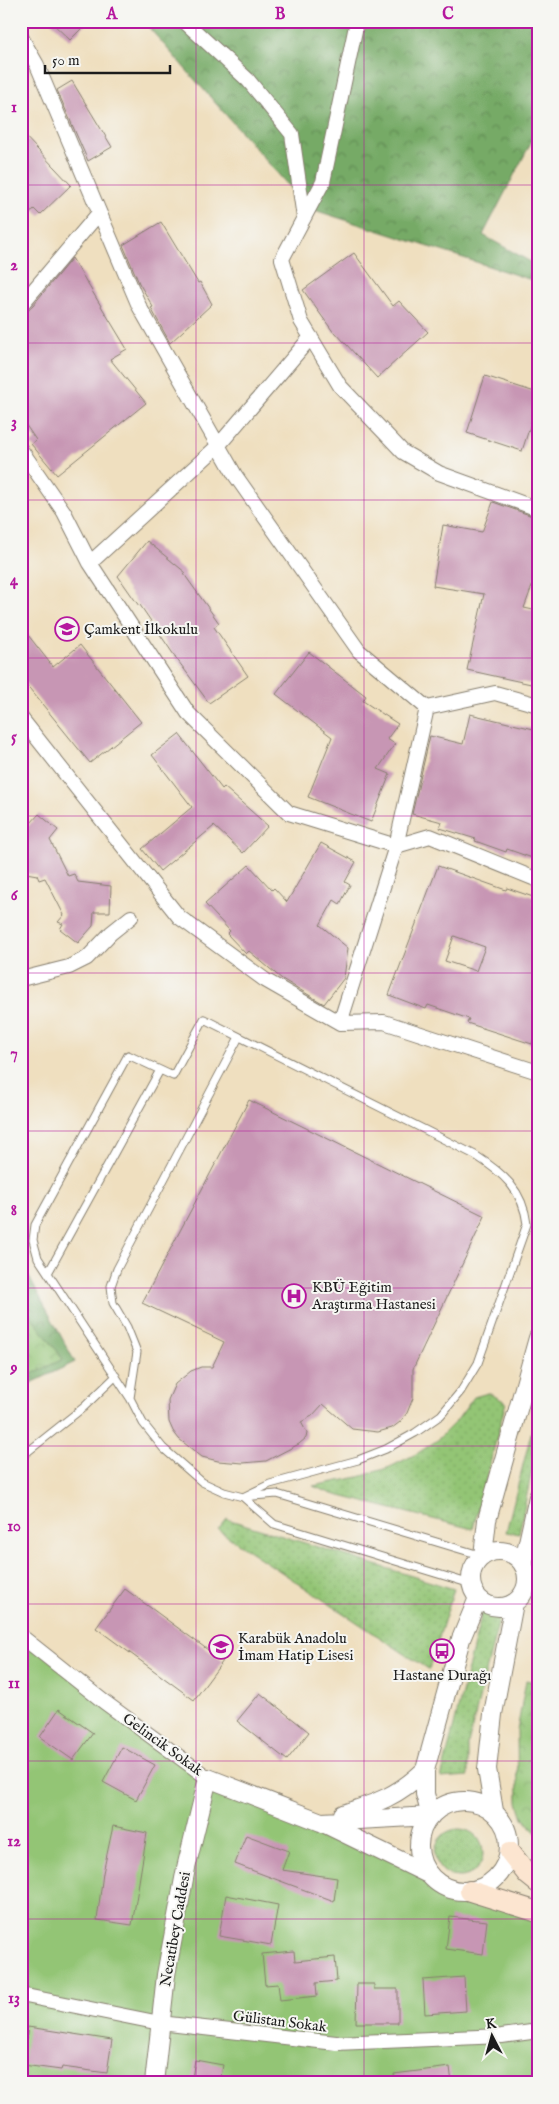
<svg xmlns="http://www.w3.org/2000/svg" width="559" height="2104" font-family="'IM FELL English',serif">
<style>
.grass{fill:url(#grass-dots);stroke:#587048}
.forest{fill:url(#forest-crowns);stroke:#496341}
.park{fill:url(#park-crowns);stroke:#587048}
.garden{fill:#93c575;stroke:#587048}
.building{fill:#c796b4;fill-rule:evenodd}
.lines{fill:none;stroke-linecap:round;stroke-linejoin:round}
.service-casing{stroke:#867e6e;stroke-width:9}
.minor-casing{stroke:#867e6e;stroke-width:16}
.tertiary-casing{stroke:#867e6e;stroke-width:20}
.secondary-casing{stroke:#867e6e;stroke-width:22}
.service{stroke:#fff;stroke-width:7}
.minor{stroke:#fff;stroke-width:14}
.tertiary{stroke:#fff;stroke-width:18}
.secondary{stroke:#fce5d0;stroke-width:20}
.grid{fill:none;stroke:#b5179e;stroke-width:1;stroke-opacity:0.55}
.labels{text-anchor:middle;stroke-width:4;stroke-linejoin:round;paint-order:stroke}
.poi-label{font-size:15px;fill:#1c1c1c;stroke:#f6f6f2;text-anchor:start}
.street-label{font-size:15px;fill:#1c1c1c;stroke:#f6f6f2}
.neatline{fill:none;stroke:#b5179e;stroke-width:2}
.grid-label{font-size:16px;text-anchor:middle;font-weight:bold;fill:#b5179e}
</style>
<defs>
<pattern id="grass-dots" width="8" height="8" patternUnits="userSpaceOnUse" patternTransform="scale(1.25)"><rect width="8" height="8" fill="#93c575"/><path d="M2 2h.1M6 6h.1" fill="none" stroke="#7ea965" stroke-width="1.8" stroke-linecap="round"/></pattern>
<pattern id="forest-crowns" width="20" height="18" patternUnits="userSpaceOnUse" patternTransform="scale(1.25)"><rect width="20" height="18" fill="#76aa66"/><path d="M2 6a3 3 0 1 1 6 0M12 15a3 3 0 1 1 6 0" fill="none" stroke="#608a53"/></pattern>
<pattern id="park-crowns" width="20" height="18" patternUnits="userSpaceOnUse" patternTransform="scale(1.25)"><rect width="20" height="18" fill="#93c575"/><path d="M2 6a3 3 0 1 1 6 0M12 15a3 3 0 1 1 6 0" fill="none" stroke="#7ea965"/></pattern>
</defs>
<rect width="100%" height="100%" fill="#f6f6f2"/>
<filter id="ink" filterUnits="userSpaceOnUse"><feTurbulence type="fractalNoise" baseFrequency=".02" numOctaves="2"/><feDisplacementMap in="SourceGraphic" scale="10" xChannelSelector="R" yChannelSelector="G"/><feConvolveMatrix kernelMatrix="1 2 1 2 8 2 1 2 1" color-interpolation-filters="sRGB"/></filter>
<filter id="wash" filterUnits="userSpaceOnUse"><feTurbulence type="fractalNoise" baseFrequency=".0096" numOctaves="4" result="noise"/><feDisplacementMap in="SourceGraphic" scale="20" xChannelSelector="R" yChannelSelector="G"/><feGaussianBlur stdDeviation="1.12" result="paint"/><feColorMatrix in="noise" values="0 0 0 0 0 0 0 0 0 0 0 0 0 0 0 0 0 1.4 0 .05"/><feComposite in="paint" operator="in"/></filter>
<g filter="url(#wash)">
<rect width="100%" height="100%" fill="#efdfbf"/>
<!-- grass -->
<path class="grass" d="M488,1393L506,1402L473,1529L332,1494L313,1486L359,1477L390,1467L418,1453L436,1441L457,1420L474,1397Z
M538,1406V1440L519,1534L506,1532Z
M227,1519L454,1589L429,1670L218,1530Z
M482,1612L500,1616L468,1744V1776L441,1778Z
M435 1853a24 24 0 1 1 48 0a24 24 0 1 1-48 0Z"/>
<!-- forest -->
<path class="forest" d="M143,21H538V129L483,235L538,266V282L308,208Z
M21,1262L75,1362L21,1388Z"/>
<!-- park -->
<path class="park" d="M21,1303L63,1359L21,1379Z
M526,1680L538,1683V1834L523,1818L518,1802L517,1731Z"/>
<!-- garden -->
<path class="garden" d="M21,1635L208,1778L430,1875L441,1885L455,1890L470,1891L538,1912V2083H21Z"/>
<g id="blocks">
<!-- building -->
<path class="building" d="M50,21H89L70,40Z
M72,81L112,147L88,161L57,90Z
M21,132L71,185L40,215L34,209L21,224Z
M161,222L198,283L200,282L212,304L170,343L151,308L153,307L139,283L123,245Z
M354,253L393,306L399,301L428,332L377,378L335,332L334,333L303,290Z
M72,258L127,349L110,359L146,403L57,475L31,444L36,440L21,418V314L28,311Z
M485,376L538,393V401L522,451L467,433Z
M493,502L538,518V570L524,608L538,611V654L531,684L467,670L484,594L433,586L443,525L482,532Z
M147,541L186,573L184,574L219,623L214,627L248,676L209,703L176,658L140,605L139,606L118,576Z
M21,626L53,667L80,645L141,722L90,763L21,678Z
M309,652L366,696L363,701L398,724L387,739L395,744L378,769L390,774L371,822L308,797L332,737L276,694Z
M470,714L538,730V860L507,849L506,852L475,841L476,839L440,828L442,822L412,814L430,736L463,744Z
M179,734L222,789L224,787L268,826L243,853L214,826L160,871L142,849L192,807L152,755Z
M39,814L58,830L50,840L68,876L74,874L78,882L111,886L110,912H94L93,926L78,943L60,929L63,924L58,922L64,915L45,878L39,880L37,875L21,872V834Z
M321,843L356,862L345,882L350,885L340,904L334,900L320,925L348,948L344,978L324,1004L282,979L249,951L246,954L227,934L230,931L205,904L249,865L272,890L274,888L287,902Z
M438,866L506,890L507,888L536,898L533,905L538,907V1025L532,1044L467,1023L469,1019L428,1005L426,1009L389,995ZM454,936L485,947L476,971L445,961Z
M249,1100L485,1216L413,1369V1398L407,1413L400,1422L392,1428L378,1432L352,1429L323,1404L312,1416L301,1422L307,1433L306,1438L299,1444L266,1461L243,1463L218,1461L202,1457L179,1439L173,1431L169,1422L168,1400L175,1384L191,1371L201,1367H212L224,1342L142,1303Z
M125,1589L223,1661L194,1700L96,1628Z
M260,1693L309,1732L287,1760L237,1721Z
M59,1709L93,1733L73,1760L40,1737Z
M122,1747L155,1765L136,1800L103,1782Z
M113,1826L147,1833L132,1925L97,1920L103,1873Z
M246,1835L289,1851L282,1870L337,1878L334,1901L235,1864Z
M226,1895L278,1905L271,1945L219,1936Z
M450,1917L487,1921L483,1954L446,1949Z
M294,1951L295,1961L335,1957L337,1981L316,1983L317,1996L280,2000L278,1984L265,1985L262,1954Z
M464,1977L466,2011L425,2014L423,1980Z
M357,1984H374V1989H398V2023H356Z
M28,2027L112,2040L107,2073L62,2067L61,2070L23,2065Z
M195,2060L223,2065L220,2083H191Z
M450,2067L452,2083H395L394,2074Z"/>
</g>
</g>
<g filter="url(#ink)">
<use href="#blocks" fill-opacity="0" stroke="#867e6e" stroke-width="1"/>
<g class="lines">
<!-- service casing -->
<g class="service-casing">
<path id="service" d="M48,1273L160,1070
M130,1398L137,1352L127,1327L113,1303L111,1286L117,1269L239,1037
M21,1457L84,1407L116,1376
M243,1497L270,1484L358,1460L386,1449L415,1433L441,1415L461,1391L478,1363L527,1224C523,1190 503,1173 475,1155L204,1019L173,1076L128,1055L35,1225L33,1240L38,1258L130,1398L143,1423L163,1448L202,1482L224,1492L243,1497L277,1494L483,1556
M243,1497L274,1524L471,1584"/>
</g>
<!-- minor casing -->
<g class="minor-casing">
<path id="minor" d="M184,21L248,80L292,134L304,218
M357,21L323,182L282,259L301,321L340,386L403,452L439,473L538,509
M21,37L37,65L139,306L235,475L359,651L427,708L495,693L538,705
M21,305L99,213
M21,450L64,512L90,563L188,713L289,813L396,846L430,836L538,880
M90,563L218,446L311,337
M21,718L179,917L265,980L340,1023L384,1022L538,1072
M21,979L69,967L87,958L111,933L131,917
M340,1023L396,846L427,708
M527,1581L538,1585
M21,1636L103,1701L208,1778
M21,1995L160,2023L336,2043L502,2036L538,2031"/>
</g>
<!-- tertiary casing -->
<g class="tertiary-casing">
<path id="tertiary" d="M471 1579a28 28 0 1 1 56 0a28 28 0 1 1-56 0Z
M483,1556L487,1520L538,1338
M523,1565L538,1497
M419 1846a45 45 0 1 1 90 0a45 45 0 1 1-90 0Z
M494,1811L487,1769L493,1714L514,1603
M343,1814C377,1803 398,1796 425,1770
M322,1822L431,1816L425,1794V1770L461,1639L478,1598
M154,2083L166,1975L186,1868L208,1778L321,1822L430,1875"/>
</g>
<!-- secondary casing -->
<g class="secondary-casing">
<path id="secondary" d="M510,1852L528,1875L538,1883
M470,1891L538,1912"/>
</g>
<!-- service -->
<use href="#service" class="service"/>
<!-- minor -->
<use href="#minor" class="minor"/>
<!-- tertiary -->
<use href="#tertiary" class="tertiary"/>
<!-- secondary -->
<use href="#secondary" class="secondary"/>
</g>
</g>
<!-- grid -->
<path class="grid" d="M196,21V2083M364,21V2083M21,185H538M21,343H538M21,500H538M21,658H538M21,816H538M21,973H538M21,1131H538M21,1288H538M21,1446H538M21,1604H538M21,1761H538M21,1919H538"/>
<!-- icons -->
<defs>
<g id="school-ring" transform="scale(1.25)"><circle r="9.5" fill="#f6f6f2" stroke="#b5179e" stroke-width="1.5"/><path d="M0-5L7-2L0 1L-7-2ZM-4 1L0 2.5L4 1V4Q0 6-4 4Z" fill="#b5179e"/></g>
<g id="hospital-ring" transform="scale(1.25)"><circle r="9.5" fill="#f6f6f2" stroke="#b5179e" stroke-width="1.5"/><path d="M-5-5h3v3.5h4V-5h3V5h-3V1.5h-4V5h-3Z" fill="#b5179e"/></g>
<g id="bus-ring" transform="scale(1.25)"><circle r="9.5" fill="#f6f6f2" stroke="#b5179e" stroke-width="1.5"/><path d="M-5-6H5V4H4V6H2V4H-2V6H-4V4H-5ZM-3.5-4V0h7V-4ZM-3.5 1.2v1.5H-2V1.2ZM2 1.2v1.5H3.5V1.2Z" fill="#b5179e"/></g>
</defs>
<g fill-rule="evenodd">
<use href="#school-ring" x="67" y="629"/>
<use href="#hospital-ring" x="294" y="1296"/>
<use href="#school-ring" x="221" y="1647"/>
<use href="#bus-ring" x="442" y="1651"/>
</g>
<g class="labels">
<!-- poi labels -->
<g class="poi-label">
<text x="84" y="634">Çamkent İlkokulu</text>
<text x="312" y="1292">KBÜ Eğitim<tspan x="312" dy="17">Araştırma Hastanesi</tspan></text>
<text x="238" y="1643">Karabük Anadolu<tspan x="238" dy="17">İmam Hatip Lisesi</tspan></text>
<text x="442" y="1680" text-anchor="middle">Hastane Durağı</text>
</g>
<!-- street labels -->
<g class="street-label">
<text transform="translate(163 1744) rotate(36)" y="5">Gelincik Sokak</text>
<text transform="translate(175 1929) rotate(-80)" y="5">Necatibey Caddesi</text>
<text transform="translate(280 2021) rotate(7)" y="5">Gülistan Sokak</text>
</g>
</g>
<!-- margin -->
<rect width="559" height="2104" fill="none" stroke="#f6f6f2" stroke-width="55"/>
<!-- north arrow -->
<g transform="translate(492 2036) rotate(354)" stroke="#f6f6f2" stroke-width="4" paint-order="stroke">
<path d="M0-4L9 19L0 12L-9 19Z" fill="#1c1c1c"/>
<text y="-8" font-size="14" font-weight="bold" text-anchor="middle" fill="#1c1c1c">K</text>
</g>
<!-- scale -->
<path d="M45 65v8h125v-8" fill="none" stroke="#1c1c1c" stroke-width="2.5"/>
<text x="52" y="65" font-size="15" fill="#1c1c1c" stroke="#f6f6f2" stroke-width="4" paint-order="stroke">50 m</text>
<rect x="28" y="28" width="504" height="2048" class="neatline"/>
<g class="grid-label">
<text x="112" y="19">A</text>
<text x="280" y="19">B</text>
<text x="448" y="19">C</text>
<text x="14" y="112">1</text>
<text x="14" y="270">2</text>
<text x="14" y="427">3</text>
<text x="14" y="585">4</text>
<text x="14" y="742">5</text>
<text x="14" y="900">6</text>
<text x="14" y="1058">7</text>
<text x="14" y="1215">8</text>
<text x="14" y="1373">9</text>
<text x="14" y="1531">10</text>
<text x="14" y="1688">11</text>
<text x="14" y="1846">12</text>
<text x="14" y="2003">13</text>
</g>
</svg>
